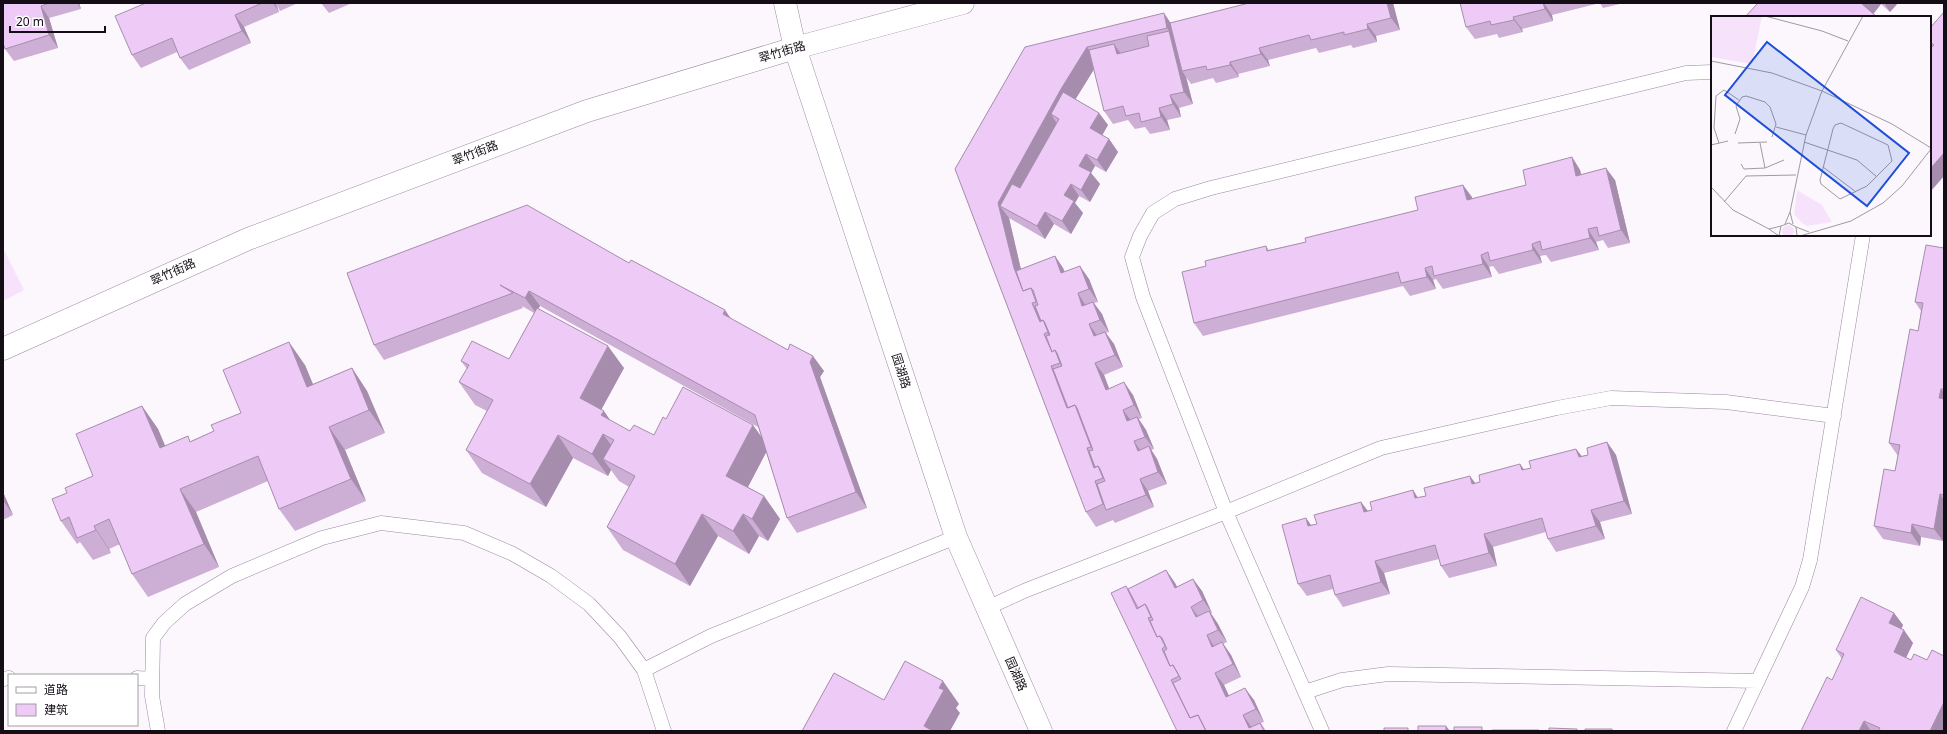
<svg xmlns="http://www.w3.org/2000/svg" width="1947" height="734" font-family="'Noto Sans','Noto Sans SC',sans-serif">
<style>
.green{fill:#f7e2fc}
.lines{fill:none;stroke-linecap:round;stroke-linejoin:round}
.lane-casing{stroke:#9c87a2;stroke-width:15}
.street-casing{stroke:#9c87a2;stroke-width:23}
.lane{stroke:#fff;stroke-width:14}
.street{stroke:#fff;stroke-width:22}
.wall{fill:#cdaed4;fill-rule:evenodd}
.shaded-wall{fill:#a78dad}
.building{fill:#eecaf7;stroke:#a78dad}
.labels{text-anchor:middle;stroke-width:3.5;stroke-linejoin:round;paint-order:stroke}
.street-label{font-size:12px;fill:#140d16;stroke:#fff}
.inset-road{fill:none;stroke:#9f99a1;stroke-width:1}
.view{fill:#1d4ed8;fill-opacity:0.15;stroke:#1d4ed8;stroke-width:2}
.inset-edge{fill:none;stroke:#140d16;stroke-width:2}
</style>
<rect width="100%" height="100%" fill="#fcf7fd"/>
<!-- green -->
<path class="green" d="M3,248L24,290L3,301Z"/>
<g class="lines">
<!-- lane casing -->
<g class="lane-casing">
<path id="lane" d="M987,608L1024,591L1226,512L1381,448L1557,408L1611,398L1726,402L1834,416
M644,670L711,636L956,537
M137,678L152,679
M3,679L9,678
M1305,692L1342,680L1388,674L1758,681
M158,731L152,696L153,638L164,623L185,604L232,576L322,538L381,523L464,533L513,554L551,576L589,604L620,637L644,670L664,731
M1322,731L1226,512L1143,297L1132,257L1140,236L1153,213L1175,199L1211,188L1686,73L1712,72
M1734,731L1802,587L1810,560L1863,235"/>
</g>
<!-- street casing -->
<g class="street-casing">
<path id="street" d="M785,3L795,48L956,537L1041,731
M3,349L248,239L587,111L795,48L963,3"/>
</g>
<!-- lane -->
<use href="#lane" class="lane"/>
<!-- street -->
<use href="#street" class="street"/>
</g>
<!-- wall -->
<path class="wall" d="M3,3H79L81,9L49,18L58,48L14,61L5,49Z
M146,3H298L280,11L277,5L279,12L244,27L251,43L189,70L180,58L177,52L141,68L132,55Z
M321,3H352L329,13Z
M1249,3H1393L1400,30L1376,36L1377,42L1353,48L1351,45L1319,53L1316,48L1268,60L1270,66L1238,74L1239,77L1216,83L1213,78L1191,84L1186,77L1193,104L1179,108L1181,117L1167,120L1170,130L1150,134L1145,127L1135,129L1128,120L1113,124L1104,111L1094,69L1075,99L1099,113L1108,125L1102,135L1109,139L1118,152L1106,172L1095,166L1091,173L1100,184L1090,202L1079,196L1075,203L1083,213L1071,234L1054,224L1045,239L1009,218L1021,269L1055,256L1063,268L1065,272L1089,279L1098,302L1094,303L1102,314L1109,332L1106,333L1114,344L1123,367L1104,375L1109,388L1133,395L1142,418L1139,419L1146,430L1154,449L1151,450L1157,459L1167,484L1148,491L1154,507L1115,523L1113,520L1096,527L1086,512L955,169L1025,47L1171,23Z
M1460,3H1624L1603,8L1600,3L1552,15L1553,21L1522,29L1523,32L1499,38L1497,34L1475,39L1466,27Z
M1758,3H1898L1890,12L1881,4L1873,14Z
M1944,12V176L1930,192L1931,47L1930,46V28Z
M1572,157L1580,170L1581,174L1615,180L1630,243L1608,248L1603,240L1596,242L1599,250L1551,262L1546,255L1540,256L1542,263L1499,274L1493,266L1489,267L1492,277L1443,289L1436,279L1433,280L1436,289L1410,296L1403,286L1203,336L1194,323L1206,266L1266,246L1269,250L1306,242L1418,210L1463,185L1472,199L1526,185Z
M1944,248V536L1943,541L1921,537L1920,546L1883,539L1874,526L1895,471L1898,456L1889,443L1918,331L1921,311L1915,302Z
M629,263L730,318L824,371L820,377L867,508L797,533L787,518L766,452L748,487L764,496L780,519L768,541L759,536L749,554L718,536L690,586L623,550L607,527L629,487L619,481L611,470L608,476L573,458L546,507L482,473L466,450L487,411L475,405L459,382L467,369L461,361L509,359L534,313L522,306L523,308L384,360L374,345L347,273ZM540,306L758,427L761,436L654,435L630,431L610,421L601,410L624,368L538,308Z
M305,365L313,384L352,368L367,391L385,433L345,450L366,501L295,531L279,509L268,481L196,512L219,567L148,597L132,574L120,544L109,549L111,553L93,560L80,542L77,544L61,521L67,493L93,476L142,406L158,429L165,446L191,441L214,431L241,413Z
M1607,442L1616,455L1632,514L1600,522L1605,539L1556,552L1548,539L1546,532L1493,547L1497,566L1449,578L1441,566L1439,559L1384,573L1390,594L1343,607L1335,595L1333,589L1307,596L1298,584L1306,518L1311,525L1317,524L1361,502L1368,511L1372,510L1413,490L1418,498L1480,482L1520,464L1524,470L1531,468L1576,449L1582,456L1588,455Z
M3,492L13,515L3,520Z
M1166,570L1175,583L1177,587L1193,579L1202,591L1212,613H1211L1218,624L1227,642L1223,644L1231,655L1241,677L1224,685L1229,696L1254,700L1264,722L1261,723L1266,731H1177L1126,586L1128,589Z
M1894,613L1903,625L1901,629L1913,643L1906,658L1911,660H1927L1944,731H1801L1832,680L1842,659L1836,650Z"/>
<!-- shaded-wall -->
<path class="shaded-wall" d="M77,3H79L81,9Z
M273,3H275L279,12Z
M1387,3H1393L1400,30L1391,18Z
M1544,3L1552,15L1553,21L1545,9Z
M1863,3H1880L1881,4L1871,17L1862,4Z
M1884,3H1898L1890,12Z
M41,6L49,18L58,48L49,35Z
M1164,13L1174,28L1178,44L1167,28Z
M235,15L244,27L251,43L242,31Z
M1513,17L1522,29L1523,32L1514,20Z
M1367,24L1376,36L1377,42L1368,29Z
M1169,31L1178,44L1182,71L1186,77L1193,104L1184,92Z
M1114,44L1123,57L1117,54Z
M1087,47L1098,63L1072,105L1059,119L1051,114L1059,127L1012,212L1000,206L1009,218L1024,283L1028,293L1023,291L1014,268L998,203L1061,89Z
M1259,48L1268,60L1270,66L1261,54Z
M1230,62L1238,74L1239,77L1230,65Z
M1170,95L1179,108L1181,117L1173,104Z
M1159,108L1167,120L1170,130L1161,117Z
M1099,113L1108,125L1099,141L1090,128Z
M1109,139L1118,152L1106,172L1097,160Z
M1944,153V176L1930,192V169Z
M1086,154L1095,166L1091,173L1100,184L1090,202L1081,190L1079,166Z
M1572,157L1580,170L1585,188L1576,176Z
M1606,168L1615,180L1630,243L1621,230Z
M1071,184L1079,196L1075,203L1083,213L1071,234L1062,221L1064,195Z
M1463,185L1472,197L1475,213L1467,200Z
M1045,212L1054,224L1045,239L1037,226Z
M1588,229L1596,242L1599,250L1590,238Z
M1532,244L1540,256L1542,263L1533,250Z
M1481,255L1489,267L1492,277L1483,264Z
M1055,256L1063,268L1070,286L1061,273Z
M1080,266L1089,279L1098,302L1089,289Z
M1425,268L1433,280L1436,289L1427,277Z
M529,291L540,306L536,313L525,298Z
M1078,293L1086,306H1082Z
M1093,302L1102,314L1109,332L1100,320Z
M1032,303L1043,318L1058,348L1040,322Z
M725,310L736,326L723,314Z
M1089,324L1098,337L1094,336Z
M1105,332L1114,344L1123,367L1115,355Z
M1044,334L1055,349L1070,378L1052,352Z
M289,342L305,365L323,409L307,387Z
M608,346L624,368L595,421L580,398Z
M813,356L824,371L820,377L867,508L856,492L810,362Z
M1095,363L1104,375L1114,402L1106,390Z
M1051,366L1062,382L1073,410L1067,408Z
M352,368L367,391L385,433L369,410Z
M1124,382L1133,395L1142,418L1134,405Z
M1941,389L1944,393V405L1939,398Z
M1075,405L1086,421L1102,462L1091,447Z
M142,406L158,429L176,471L160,448Z
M1123,410L1132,422L1127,421Z
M604,411L619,433L601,415Z
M1137,417L1146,430L1154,449L1145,437Z
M753,425L769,447L742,498L726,476Z
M329,427L345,450L366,501L351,479Z
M603,434L619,456L603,459L611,470L608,476L592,454Z
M558,435L573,458L546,507L530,484Z
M1134,441L1142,453L1138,451Z
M1607,442L1616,455L1632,514L1624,501Z
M1149,446L1157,459L1167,484L1158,472Z
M1087,448L1098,464L1114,493L1103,478L1094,468Z
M1576,449L1585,461L1579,457Z
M1520,464L1529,476L1522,470Z
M1470,476L1479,488L1472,484Z
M1140,479L1148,491L1154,507L1146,495Z
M1095,481L1106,497L1107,510L1103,504Z
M180,489L196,512L219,567L204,544Z
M1413,490L1421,503L1415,498Z
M3,492L13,515L3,500Z
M1940,494L1944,500V536L1943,541L1934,529Z
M764,496L780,519L768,541L752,519Z
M1361,502L1370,514L1364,512Z
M1591,510L1600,522L1605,539L1596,526Z
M702,514L718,536L690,586L675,564Z
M743,514L759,536L749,554L733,531Z
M1306,518L1315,531L1308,526Z
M1912,524L1921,537L1920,546L1911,533Z
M94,526L109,549L111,553L96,530Z
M1484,534L1493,547L1497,566L1489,553Z
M1375,561L1384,573L1390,594L1381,582Z
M1166,570L1175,583L1184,600L1175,588Z
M1193,579L1202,591L1212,613L1203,600Z
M1191,607L1200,619L1196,617Z
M1209,611L1218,624L1227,642L1218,630Z
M1894,613L1903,625L1898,636L1889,623Z
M1904,630L1913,643L1903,664L1894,652Z
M1207,635L1215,648L1212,647Z
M1222,642L1231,655L1241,677L1233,664Z
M1215,673L1224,685L1235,709L1226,697Z
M943,681L959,704L956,708L960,713L950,731H928L924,726L939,688Z
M1245,688L1254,700L1264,722L1256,709Z
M1944,702V731H1930Z
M1243,715L1252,728H1249Z
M1864,721L1871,731H1859Z
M1446,726L1450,731H1446Z"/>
<!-- building -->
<path class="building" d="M3,3H49L41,6L49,35L5,49L3,43Z
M146,3H262L235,15L242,31L180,58L172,38L132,55L115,16Z
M1249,3H1387L1391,18L1367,24L1368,29L1344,35V32L1311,40L1309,35L1259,48L1261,54L1230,62V65L1207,70L1206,66L1182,71L1170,23Z
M1460,3H1543L1545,9L1513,17L1514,20L1491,25L1490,21L1466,27Z
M1758,3H1863L1862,4L1877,17H1745Z
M1944,12V153L1930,169V49L1934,45L1930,42V28Z
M1164,13L1167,28L1087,47L1061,89L998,203L1014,268L1023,291L1031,288L1036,302L1032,303L1040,322L1043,320L1048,332L1044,334L1052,352L1055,350L1060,363L1051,366L1067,408L1075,405L1091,447L1087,448L1094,468L1098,466L1103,478L1095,481L1103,504L1086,512L955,169L1025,47Z
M1169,31L1184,92L1170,95L1173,104L1159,108L1161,117L1141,122L1139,113L1126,116L1123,106L1104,111L1089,50L1114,44L1117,54L1149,46L1147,36Z
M1063,92L1099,113L1090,128L1109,139L1097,160L1086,154L1079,166L1091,172L1081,190L1071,184L1064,195L1074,201L1062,221L1045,212L1037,226L1000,206L1012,184L1020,188L1059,119L1051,114Z
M1572,157L1576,176L1606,168L1621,230L1599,236L1597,227L1588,229L1590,238L1542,250L1540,241L1532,244L1533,250L1490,261L1488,252L1481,255L1483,264L1434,276L1432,266L1425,268L1427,277L1401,283L1398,272L1194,323L1182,272L1206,266L1205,261L1266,246L1267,251L1306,242L1305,238L1418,210L1415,197L1463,185L1467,200L1526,185L1523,170Z
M527,205L629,263L631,260L725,310L723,314L788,350L790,344L813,356L810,362L856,492L787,518L755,415L529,291L525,298L500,285L513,293L374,345L347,273Z
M1926,245L1944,248V389H1941L1939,398L1944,399V495L1940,494L1934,529L1912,524L1911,533L1874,526L1884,469L1895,471L1900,445L1889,443L1910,329L1918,331L1923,303L1915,302Z
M1055,256L1061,273L1080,266L1089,289L1078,293L1082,306L1093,302L1100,320L1089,324L1094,336L1105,332L1115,355L1095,363L1106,390L1124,382L1134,405L1123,410L1127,421L1137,417L1145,437L1134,441L1138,451L1149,446L1158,472L1140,479L1146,495L1106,510L1097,484L1105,481L1100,469L1098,466L1095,467L1089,451L1093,450L1077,408L1075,405L1068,408L1053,369L1062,366L1057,353L1055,350L1052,352L1046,336L1050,335L1045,323L1043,320L1041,321L1035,306L1038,305L1033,290L1031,288L1023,291L1016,271Z
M537,308L608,346L580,398L604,411L601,415L630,431L634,425L654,435L663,417L666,419L683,387L753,425L726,476L764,496L752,519L743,514L733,531L702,514L675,564L607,527L635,476L603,459L614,440L603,434L592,454L558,435L530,484L466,450L493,400L459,382L469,365L461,361L472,341L509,359Z
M289,342L307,387L352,368L369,410L329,427L351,479L279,509L258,456L180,489L204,544L132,574L109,519L94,526L96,530L77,538L69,517L61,521L52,499L67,493L65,488L93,476L76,434L142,406L160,448L188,436L190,442L214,431L211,425L241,413L223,370Z
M1607,442L1624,501L1591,510L1596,526L1548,539L1542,518L1484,534L1489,553L1441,566L1435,545L1375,561L1381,582L1335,595L1330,575L1298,584L1282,525L1306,518L1308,526L1317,524L1314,515L1361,502L1364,512L1372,510L1370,502L1413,490L1415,498L1426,496L1424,488L1470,476L1472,484L1480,482L1479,475L1520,464L1522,470L1531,468L1529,461L1576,449L1579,457L1588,455L1587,448Z
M1166,570L1175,588L1193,579L1203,600L1191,607L1196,617L1209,611L1218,630L1207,635L1212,647L1222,642L1233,664L1215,673L1226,697L1245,688L1256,709L1243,715L1249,728L1260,723L1264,731H1206L1198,715L1190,718L1173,683L1181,679L1173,665L1170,666L1164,651L1167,649L1162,638L1160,636L1157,637L1150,621L1153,620L1147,607L1145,604L1138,608L1128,589Z
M1126,586L1137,609L1145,604L1151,617L1148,618L1157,637L1160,636L1165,646L1162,649L1170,666L1173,665L1179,676L1171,680L1190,718L1198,715L1206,731H1177L1111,593Z
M1861,597L1894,613L1889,623L1904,630L1894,652L1911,660L1914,654L1927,660L1932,650L1944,656V702L1930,731H1878L1880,728L1864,721L1859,731H1801L1827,677L1832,680L1844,654L1836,650Z
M905,661L943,681L939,688L944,690L924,726L933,731H802L834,673L884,700Z
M1418,726H1446V731H1418Z
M1454,727H1482V731H1454Z
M1384,728H1408V731H1384Z
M1549,728L1577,729V731H1549Z
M1585,729H1612V731H1585Z
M1492,730H1539V731H1492Z"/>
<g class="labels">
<!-- street labels -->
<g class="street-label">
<text transform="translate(782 52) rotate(-16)" y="4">翠竹街路</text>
<text transform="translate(475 153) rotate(-21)" y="4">翠竹街路</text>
<text transform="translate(173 272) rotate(-24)" y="4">翠竹街路</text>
<text transform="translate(901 371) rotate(72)" y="4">园湖路</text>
<text transform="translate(1016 674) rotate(66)" y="4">园湖路</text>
</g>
</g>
<!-- overview -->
<g transform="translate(1711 16)">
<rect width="220" height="220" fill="#fcf7fd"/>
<path d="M0,0L51,1L41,48L0,41ZM86,174L111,189L121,206L96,210L91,207L83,198ZM71 215a6 6 0 1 1 12 0a6 6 0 1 1-12 0Z" fill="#f7e2fc"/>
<path class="inset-road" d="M54,0L111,15L137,25M0,45L61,57L111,75L181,108L220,132M130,107L177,129L181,145L156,170L129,183L110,168L109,164L122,113L124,109ZM65,111L95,119M24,118L29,103L25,90L31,81L35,80L54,86L59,91L65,108L61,121M93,126L146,144L166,161M8,127L3,112L5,80L13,74L28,84M27,127L56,126M49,127L54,152L73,144M0,129L17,125M30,148L33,153L54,152M112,151L145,176M0,171L22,194L58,213M13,186L35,160L85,159M79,196L95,119L111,75L152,0M74,208L79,196L82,208M85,211L98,216M68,220L70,210L78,207L85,211L86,220M68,220L58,213L70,210M89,220L140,205L172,187L191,170L220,133"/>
<path class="view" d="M56,26L198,137L156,190L14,79Z"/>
<rect width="220" height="220" class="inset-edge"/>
</g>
<!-- border -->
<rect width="1947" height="734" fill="none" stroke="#140d16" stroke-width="8"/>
<!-- legend -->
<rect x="8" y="674" width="130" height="52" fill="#ffffff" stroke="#a19ea2"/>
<rect x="16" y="687" width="20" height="6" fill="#ffffff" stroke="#a19ea2"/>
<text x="44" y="694" font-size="12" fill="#140d16">道路</text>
<rect x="16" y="704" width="20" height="12" fill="#eecaf7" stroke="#a19ea2"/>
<text x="44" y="714" font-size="12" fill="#140d16">建筑</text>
<!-- scale -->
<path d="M10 26v6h95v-6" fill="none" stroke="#140d16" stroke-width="2"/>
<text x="16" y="26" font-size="12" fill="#140d16" stroke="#ffffff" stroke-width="3" paint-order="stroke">20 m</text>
</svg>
